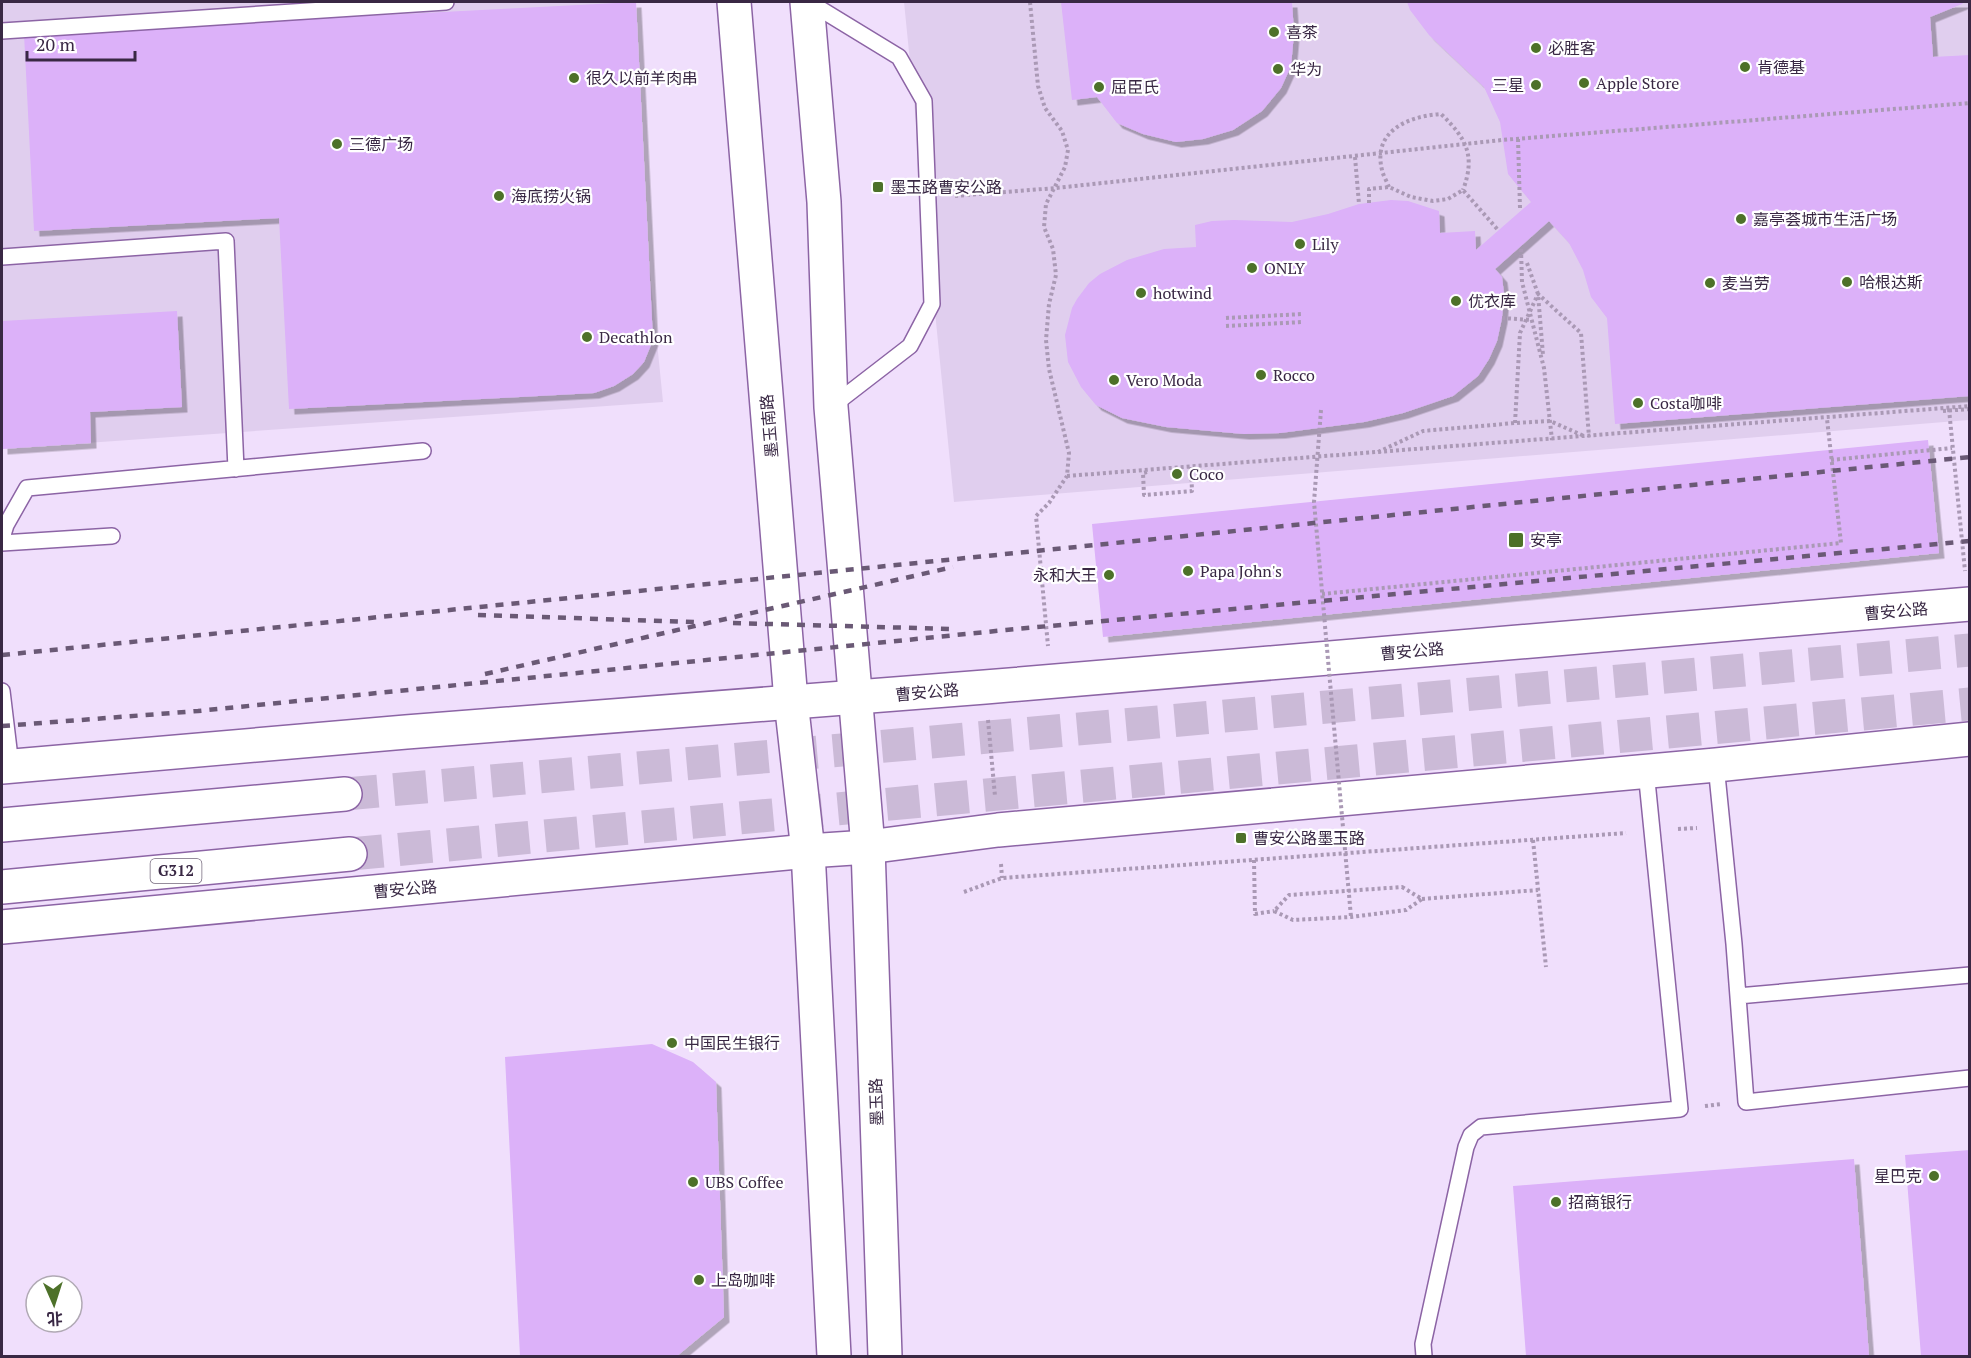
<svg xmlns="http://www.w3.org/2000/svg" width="1971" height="1358" font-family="'PT Serif','Noto Sans SC',serif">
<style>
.built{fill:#e0ceee}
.building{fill:#dcb1f9;filter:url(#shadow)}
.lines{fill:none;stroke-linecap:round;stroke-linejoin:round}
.highway-tunnel{stroke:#cbbad7;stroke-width:33;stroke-dasharray:33 16;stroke-linecap:butt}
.lane-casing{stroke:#8c64a5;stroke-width:18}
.secondary-casing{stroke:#8c64a5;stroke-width:36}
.primary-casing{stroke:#8c64a5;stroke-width:36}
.highway-casing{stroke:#8c64a5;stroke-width:36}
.path{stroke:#aa99b5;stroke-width:4;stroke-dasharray:3 3;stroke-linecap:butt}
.lane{stroke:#fff;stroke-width:15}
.secondary{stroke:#fff;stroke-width:33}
.primary{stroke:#fff;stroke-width:33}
.highway{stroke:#fff;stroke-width:33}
.rail{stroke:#6a5975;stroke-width:4.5;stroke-dasharray:8 8;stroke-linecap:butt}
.path-bridge{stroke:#aa99b5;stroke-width:4;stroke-dasharray:3 3;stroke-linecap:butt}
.poi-dot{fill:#4d7129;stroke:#fff;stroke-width:2}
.labels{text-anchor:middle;stroke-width:4.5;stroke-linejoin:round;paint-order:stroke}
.shield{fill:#fff;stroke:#74687c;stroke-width:1.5}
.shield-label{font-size:15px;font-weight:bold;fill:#392844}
.poi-label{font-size:16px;fill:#392844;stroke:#fff;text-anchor:start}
.street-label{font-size:16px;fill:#392844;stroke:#fff}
</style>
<defs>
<filter id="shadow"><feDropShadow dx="5.5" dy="5.5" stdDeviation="0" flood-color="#0004"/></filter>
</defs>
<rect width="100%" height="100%" fill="#f0dffc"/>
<!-- built -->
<path class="built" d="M2,2H623L663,402L2,449Z
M904,2H1969V420L954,502Z"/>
<!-- building -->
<path class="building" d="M636,2L653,340L644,362L633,374L614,386L594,393L289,409L279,218L34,231L24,34Z
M1061,2H1292L1294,33L1291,66L1281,88L1262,111L1233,130L1203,139L1176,142L1143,134L1117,123L1097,97L1072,100Z
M1407,2H1964L1962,4L1930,17L1933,57L1970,55V396L1615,424L1607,318L1591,297L1583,270L1569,243L1549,221L1495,269L1502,277L1504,294L1502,318L1497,341L1489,359L1478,376L1453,396L1403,413L1364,422L1280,433L1244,434L1166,427L1122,418L1096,405L1081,387L1068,362L1065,335L1072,308L1077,299L1089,283L1100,274L1127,260L1164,249L1196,247L1195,225L1212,221L1234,220L1292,222L1328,214L1359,204L1391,200L1408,201L1439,211L1440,233L1475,231L1476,250L1531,202L1508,174L1500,122L1484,87L1429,35L1410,10Z
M177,311L182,407L90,412L91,443L2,449V321Z
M1928,440L1939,553L1103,637L1092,524Z
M652,1044L693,1062L716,1082L724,1317L677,1356H520L505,1057Z
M1970,1150V1356H1921L1905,1155Z
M1854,1159L1869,1356H1526L1513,1186Z"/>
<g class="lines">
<!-- highway-tunnel -->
<path class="highway-tunnel" d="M345,794L1970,650
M350,854L1970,704"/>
<!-- lane casing -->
<g class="lane-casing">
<path id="lane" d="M809,2L899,57L924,101L932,304L910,346L831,407
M2,31L446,2
M2,257L226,241L236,469
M2,538L6,525L27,488L423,451
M2,543L112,536
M2,691L11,766
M1716,765L1734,944L1746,1102L1970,1078
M1738,996L1970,975
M1424,1356L1423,1344L1466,1147L1471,1135L1481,1127L1680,1109L1646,771"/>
</g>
<!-- secondary casing -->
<g class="secondary-casing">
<path id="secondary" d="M2,767L406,732L985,687L1970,604
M2,927L808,851L868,847L998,830L1716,765L1970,739"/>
</g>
<!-- primary casing -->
<g class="primary-casing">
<path id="primary" d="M734,2L791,701L808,851L834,1356
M807,2L824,202L831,407L868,847L885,1356"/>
</g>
<!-- highway casing -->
<g class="highway-casing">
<path id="highway" d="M2,825L345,794
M2,887L350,854"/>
</g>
<!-- path -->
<path class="path" d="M1030,2L1038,86L1045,108L1062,131L1068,150L1065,167L1046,204L1044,227L1053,249L1056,275L1049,304L1046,340L1049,369L1069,453L1067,476L1049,503L1036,516L1048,646
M1518,139L1520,208
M1355,157L1359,204
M1389,187C1387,182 1383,175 1382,170C1372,130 1410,116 1441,114C1466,138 1476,155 1463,190
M955,196L1056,188L1502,140L1970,103
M1369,203V189L1389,187L1411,197L1433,201L1448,199L1463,190L1498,230
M1521,249L1522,282L1544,368L1552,440
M1527,263L1538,294L1543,355
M1226,318L1303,314
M1502,318L1532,320
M1226,326L1303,322
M1949,409L1965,571
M1321,410L1314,502L1325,625
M1943,411L1970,409
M1515,423L1520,333L1538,294L1581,333L1589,437
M1378,452L1423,431L1515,423L1550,421L1584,436
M1831,460L1952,448
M1147,472L1143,473L1144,495L1192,491L1191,467
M1067,476L1970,406
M1322,594L1841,543L1827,419
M988,720L995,796
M1678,829L1697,828
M1533,840L1546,967
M1254,860L1255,914L1274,911
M1001,864L1002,878
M1402,887L1422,899L1406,910L1351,917L1293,920L1274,911L1289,895Z
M964,892L1002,878L1626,833
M1422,899L1538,890
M1705,1106L1722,1104"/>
<!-- lane -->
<use href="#lane" class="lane"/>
<!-- secondary -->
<use href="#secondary" class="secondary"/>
<!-- primary -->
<use href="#primary" class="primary"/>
<!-- highway -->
<use href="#highway" class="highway"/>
<!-- rail -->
<path class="rail" d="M478,615L694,622
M733,623L952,629
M2,655L1970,457
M485,674L953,567
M2,726L198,711L1006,630L1970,541"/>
<!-- path-bridge -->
<path class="path-bridge" d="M1325,626L1351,917"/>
</g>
<!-- markers -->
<g class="poi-dot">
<circle cx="1274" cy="32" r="6"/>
<circle cx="1536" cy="48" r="6"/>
<circle cx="1745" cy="67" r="6"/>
<circle cx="1278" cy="69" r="6"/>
<circle cx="574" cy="78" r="6"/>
<circle cx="1584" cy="83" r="6"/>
<circle cx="1536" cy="85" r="6"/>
<circle cx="1099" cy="87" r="6"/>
<circle cx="337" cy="144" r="6"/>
<rect x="872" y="181" width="12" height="12" rx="3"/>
<circle cx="499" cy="196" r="6"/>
<circle cx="1741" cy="219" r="6"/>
<circle cx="1300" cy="244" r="6"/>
<circle cx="1252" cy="268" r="6"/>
<circle cx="1847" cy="282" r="6"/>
<circle cx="1710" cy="283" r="6"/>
<circle cx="1141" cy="293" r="6"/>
<circle cx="1456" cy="301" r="6"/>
<circle cx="587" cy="337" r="6"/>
<circle cx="1261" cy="375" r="6"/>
<circle cx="1114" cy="380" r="6"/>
<circle cx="1638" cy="403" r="6"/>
<circle cx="1177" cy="474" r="6"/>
<rect x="1508" y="532" width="16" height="16" rx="3"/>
<circle cx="1188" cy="571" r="6"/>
<circle cx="1109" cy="575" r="6"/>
<rect x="1235" y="832" width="12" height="12" rx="3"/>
<circle cx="672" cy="1043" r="6"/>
<circle cx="1934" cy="1176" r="6"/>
<circle cx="693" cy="1182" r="6"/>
<circle cx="1556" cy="1202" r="6"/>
<circle cx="699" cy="1280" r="6"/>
</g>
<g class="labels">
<!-- shield labels -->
<rect class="shield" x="150.5" y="859" width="51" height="24" rx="4.5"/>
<g class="shield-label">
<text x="176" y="876">G312</text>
</g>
<!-- poi labels -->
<g class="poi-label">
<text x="1286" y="38">喜茶</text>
<text x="1548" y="54">必胜客</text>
<text x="1757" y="73">肯德基</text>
<text x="1290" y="75">华为</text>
<text x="586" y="84">很久以前羊肉串</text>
<text x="1596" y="89">Apple Store</text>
<text x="1524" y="91" text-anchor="end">三星</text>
<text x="1111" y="93">屈臣氏</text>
<text x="349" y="150">三德广场</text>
<text x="890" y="193">墨玉路曹安公路</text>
<text x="511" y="202">海底捞火锅</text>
<text x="1753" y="225">嘉亭荟城市生活广场</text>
<text x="1312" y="250">Lily</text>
<text x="1264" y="274">ONLY</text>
<text x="1859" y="288">哈根达斯</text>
<text x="1722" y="289">麦当劳</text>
<text x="1153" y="299">hotwind</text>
<text x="1468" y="307">优衣库</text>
<text x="599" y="343">Decathlon</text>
<text x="1273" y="381">Rocco</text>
<text x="1126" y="386">Vero Moda</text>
<text x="1650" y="409">Costa咖啡</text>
<text x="1189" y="480">Coco</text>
<text x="1530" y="546">安亭</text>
<text x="1200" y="577">Papa John's</text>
<text x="1097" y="581" text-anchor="end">永和大王</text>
<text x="1253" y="844">曹安公路墨玉路</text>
<text x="684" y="1049">中国民生银行</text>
<text x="1922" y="1182" text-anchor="end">星巴克</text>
<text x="705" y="1188">UBS Coffee</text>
<text x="1568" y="1208">招商银行</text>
<text x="711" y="1286">上岛咖啡</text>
</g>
<!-- street labels -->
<g class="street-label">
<text transform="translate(769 426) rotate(-95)" y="6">墨玉南路</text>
<text transform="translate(1896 611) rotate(-5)" y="6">曹安公路</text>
<text transform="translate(1412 651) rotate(-5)" y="6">曹安公路</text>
<text transform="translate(927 692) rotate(-5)" y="6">曹安公路</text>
<text transform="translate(405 889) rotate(-5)" y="6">曹安公路</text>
<text transform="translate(876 1102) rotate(-92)" y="6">墨玉路</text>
</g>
</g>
<!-- border -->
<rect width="1971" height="1358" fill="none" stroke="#392844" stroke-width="6"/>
<!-- north arrow -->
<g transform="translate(54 1304) rotate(177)"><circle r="28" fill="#ffffff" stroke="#b0a9b4" stroke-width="1.5"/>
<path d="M0-4.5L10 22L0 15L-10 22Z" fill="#4d7129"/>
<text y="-9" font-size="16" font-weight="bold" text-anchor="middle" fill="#392844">北</text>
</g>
<!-- scale -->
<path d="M27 51v9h108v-9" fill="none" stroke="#392844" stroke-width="3"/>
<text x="36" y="51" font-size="18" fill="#392844" stroke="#ffffff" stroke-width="4.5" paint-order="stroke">20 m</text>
</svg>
